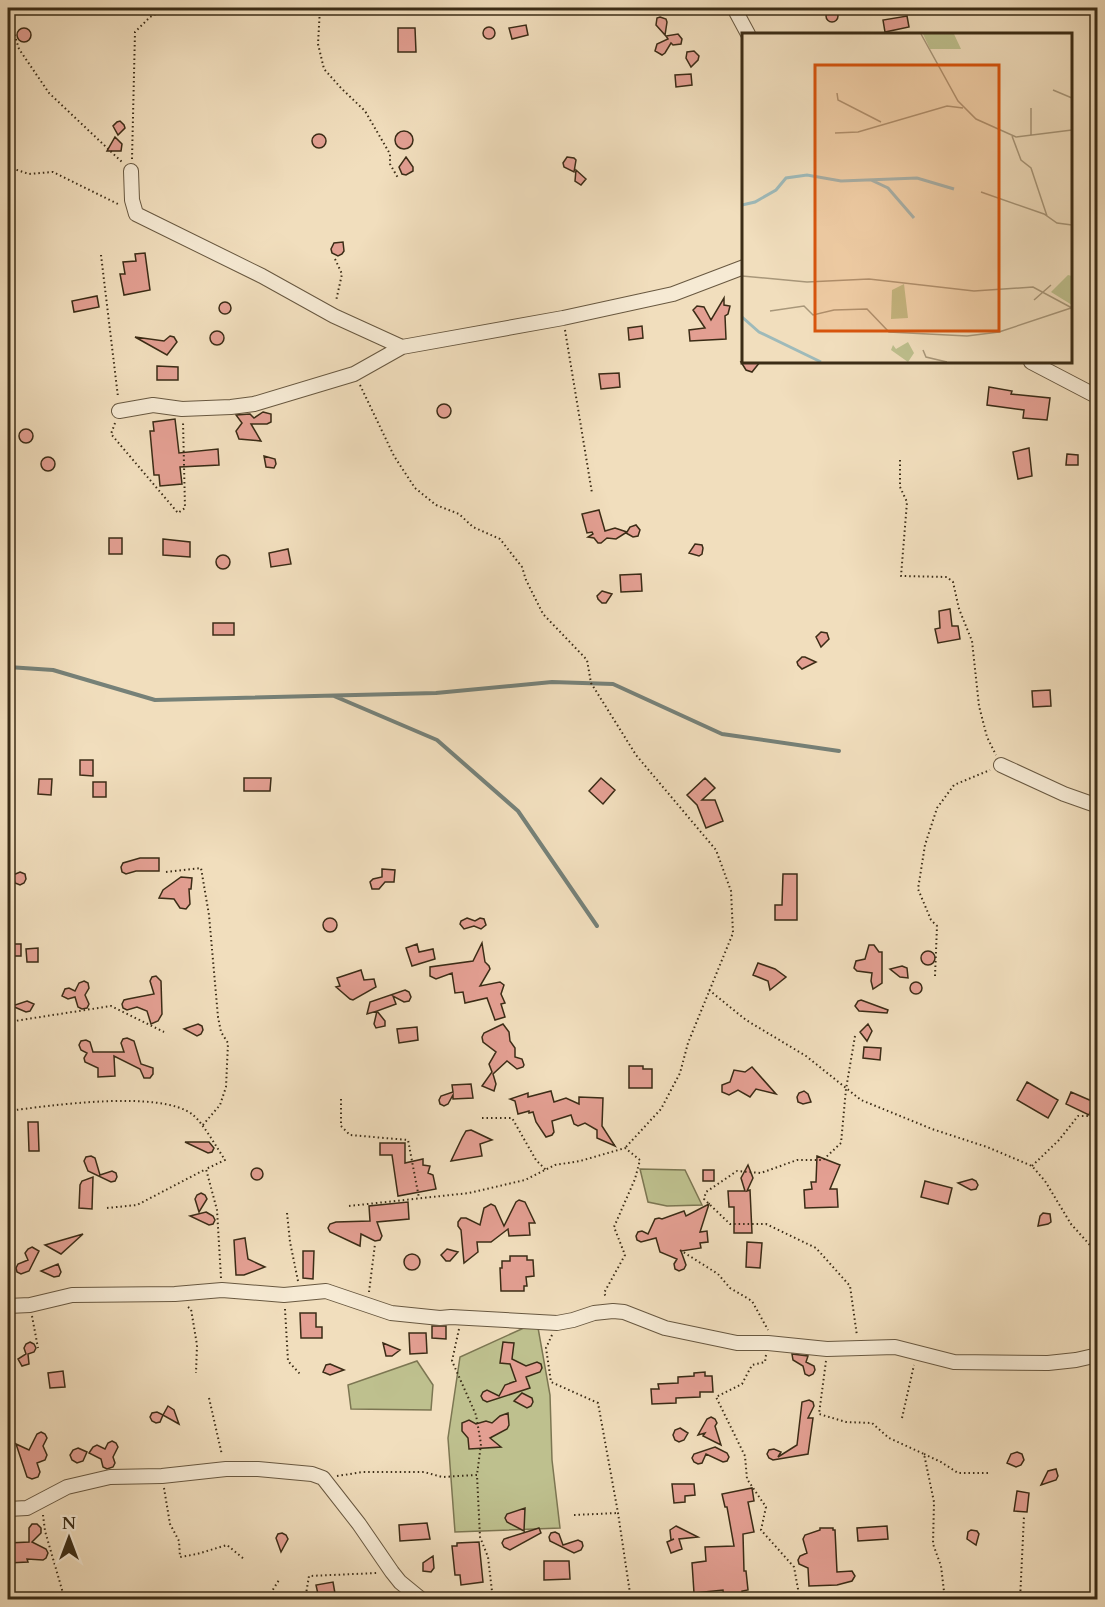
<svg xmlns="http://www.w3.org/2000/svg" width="1105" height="1607" font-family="Cardo,serif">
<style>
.green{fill:#bec08e;stroke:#7c7652;stroke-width:1.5}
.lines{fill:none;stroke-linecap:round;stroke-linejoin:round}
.stream{stroke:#768178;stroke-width:4}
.building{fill:#e39f92;stroke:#3b2c16;stroke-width:1.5}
.street-casing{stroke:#685840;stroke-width:16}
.path{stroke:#3b2c16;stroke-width:2;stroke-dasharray:1.5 3;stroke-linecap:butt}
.street{stroke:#f6ead4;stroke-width:14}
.inset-river{fill:none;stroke:#9ebaba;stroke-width:3}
.inset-road{fill:none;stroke:#a8977a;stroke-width:1.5}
.view{fill:#d7540d;fill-opacity:0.15;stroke:#d7540d;stroke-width:3}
.inset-edge{fill:none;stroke:#3b2c16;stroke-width:3}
</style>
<rect width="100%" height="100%" fill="#f1debd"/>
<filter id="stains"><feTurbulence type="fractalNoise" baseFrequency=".00333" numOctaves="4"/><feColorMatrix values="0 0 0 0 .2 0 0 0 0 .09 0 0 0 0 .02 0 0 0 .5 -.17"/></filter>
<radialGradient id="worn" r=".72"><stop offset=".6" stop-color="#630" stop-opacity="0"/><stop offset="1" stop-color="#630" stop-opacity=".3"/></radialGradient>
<!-- green -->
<path class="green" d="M640,1169L685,1170L702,1205L667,1206L648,1202Z
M537,1322L550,1395L552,1460L560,1528L455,1532L448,1438L460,1357Z
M417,1361L433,1385L431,1410L351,1409L348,1385Z"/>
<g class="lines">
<!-- stream -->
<path class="stream" d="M8,667L53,670L155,700L436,693L552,682L613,684L722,734L839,751
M334,696L437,740L518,811L597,926"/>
</g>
<!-- building -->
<path class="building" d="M826 16a6 6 0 1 1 12 0a6 6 0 1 1-12 0Z
M907,16L909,27L885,32L883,20Z
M660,17L666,19L667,22L665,35L656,25L657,18Z
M526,25L528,35L512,39L509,28Z
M483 33a6 6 0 1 1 12 0a6 6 0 1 1-12 0Z
M17 35a7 7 0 1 1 14 0a7 7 0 1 1-14 0Z
M398,28H415L416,52H398Z
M678,34L682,39L681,44L673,45L671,43L665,53L662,55L655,51L657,44L668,39L666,36Z
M694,51L699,56L698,60L691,67L686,58L687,52Z
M691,74L692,85L676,87L675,75Z
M120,121L124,125L125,128L118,135L113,126L117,122Z
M395 140a9 9 0 1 1 18 0a9 9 0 1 1-18 0Z
M312 141a7 7 0 1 1 14 0a7 7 0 1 1-14 0Z
M115,137L122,144L121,151H107Z
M406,157L413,167V171L406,175L402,174L399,167Z
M567,157L574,158L576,160L574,172L564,167L563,163Z
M576,170L586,179L581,185L575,181Z
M343,242L344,251L342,254L338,256L332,253L331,249L334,243Z
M145,253L150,290L124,295L120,274H125L123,262L136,261L135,254Z
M97,296L99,307L74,312L72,301Z
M724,298V305L730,306L728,314L725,316L726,339L690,341L689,330L705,328L693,310L697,306L704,307L711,320Z
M219 308a6 6 0 1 1 12 0a6 6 0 1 1-12 0Z
M642,326L643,338L629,340L628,328Z
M210 338a7 7 0 1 1 14 0a7 7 0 1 1-14 0Z
M170,336L174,337L177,342L167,355L135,337L164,341Z
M741,362H760L752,372L746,370Z
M157,366L178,367V380H157Z
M619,373L620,387L601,389L599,374Z
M989,387L1012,391L1011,394L1050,398L1047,420L1023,418L1024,410L987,405Z
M437 411a7 7 0 1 1 14 0a7 7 0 1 1-14 0Z
M263,412L271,414V422L267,424H251L261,441L239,439L236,431L242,423L236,415L250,414L254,418Z
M175,419L179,453L218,449L219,465L180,467L182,484L160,486L159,475H154L150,431H154L153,422Z
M19 436a7 7 0 1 1 14 0a7 7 0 1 1-14 0Z
M1029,448L1032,476L1018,479L1013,452Z
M1067,454L1078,455V465H1066Z
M264,456L275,459L276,464L274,468L266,467Z
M41 464a7 7 0 1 1 14 0a7 7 0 1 1-14 0Z
M599,510L605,531L615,528L627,532L630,527L636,525L640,530L638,536L633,537L626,533L627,532L616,539L607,538L601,543H598L594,538L588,537L593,534L592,532L587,533L582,514Z
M109,538H122V554H109Z
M163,539L190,542V557L163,555Z
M695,544L702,545L703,548L702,554L699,556L689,553Z
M288,549L291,564L271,567L269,553Z
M216 562a7 7 0 1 1 14 0a7 7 0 1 1-14 0Z
M641,574L642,591L621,592L620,575Z
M602,591L612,594L606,603H602L598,599L597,596Z
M950,609L952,626H958L960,639L938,643L935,629L940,628L939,611Z
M213,623H234V635H213Z
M821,632L827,633L829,639L821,647L816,637Z
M802,657H805L816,662L802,669L798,665L797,662Z
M1050,690L1051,706L1033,707L1032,691Z
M80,760H93V776L80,775Z
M244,778H271L270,791H244Z
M601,778L615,790L603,804L589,791Z
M705,778L715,788L702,800H715L723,821L706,828L697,805L687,795Z
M39,779H52L51,795L38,794Z
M93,782H106V797H93Z
M140,858H159V871H136L126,874L122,872L121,867L123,863Z
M382,869L395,870L394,882H385L379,889H372L370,882L373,879L382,877Z
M20,872L25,874L26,879L24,883L20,885L15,883L13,875Z
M783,874H797V920H775V905H782Z
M181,877L192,878L191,889H189L190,904L186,909L180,908L174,899L159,898L163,890Z
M467,918L475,921L480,918L484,919L486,925L481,929L474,926L464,929L460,924L461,921Z
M323 925a7 7 0 1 1 14 0a7 7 0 1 1-14 0Z
M482,943L485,962L489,966L490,969L480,986L500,982L504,985L501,994L505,1003L501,1004L505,1017L495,1020L487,998L465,1003L463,992L455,993L452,973L436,979L430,976V967L473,961Z
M8,944H21V956H8Z
M417,944L419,952L433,949L435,959L412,966L406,948Z
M869,945H874L879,952H882V983L873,989L871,981L872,973L857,971L854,968L856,961L865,959Z
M38,948V962H27L26,949Z
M921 958a7 7 0 1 1 14 0a7 7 0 1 1-14 0Z
M758,963L775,969L786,977L770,990L768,981L753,975Z
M902,966L907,968L908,978L900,977L890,969Z
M361,970L364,980L374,979L376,987L353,1000L350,999L336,987L340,986L337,978Z
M156,976L161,981L162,1014L158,1021L151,1024L147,1011L137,1007L127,1010L123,1008L122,1004L124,1000L128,999L154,994L150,981L152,977Z
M84,981L88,983L89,988L85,995L89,1004L87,1008L82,1009L78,1007L75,997L68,999L62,996L65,989L69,988L75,991L79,983Z
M910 988a6 6 0 1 1 12 0a6 6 0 1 1-12 0Z
M405,990L409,992L411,997L409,1001L404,1002L393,996L396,1004L377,1011L385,1021V1026L376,1028L374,1024L377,1011L367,1014L370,1002Z
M861,1000L888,1010L887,1013L859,1011L855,1006L858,1001Z
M27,1001L34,1004L30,1011L26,1012L12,1006Z
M198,1024L202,1026L203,1030L201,1034L197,1036L184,1029Z
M503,1024L509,1032L510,1041L515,1048V1057L522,1059L524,1065L523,1067L517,1069L507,1061L493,1074L496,1084L494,1091L482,1086L492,1072L489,1064L496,1052L483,1042L482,1037L484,1033Z
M868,1024L872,1031L867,1041L860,1032Z
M417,1027L418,1040L399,1043L397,1029Z
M127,1038L134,1041L141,1064L153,1068V1074L150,1078H144L140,1069L114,1056L115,1076L98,1077V1068L85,1062L84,1058L87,1053L81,1050L79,1045L81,1041L86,1040L90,1042L93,1052H124L121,1043L123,1039Z
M864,1047L881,1048L880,1060L863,1058Z
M629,1066H643V1069H652V1088H629Z
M752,1067L776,1094L756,1089L750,1097L738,1090L729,1095L722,1092V1085L730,1082L734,1070L745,1072Z
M1027,1082L1058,1100L1048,1118L1017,1100Z
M471,1084L473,1098L453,1099V1095L448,1104L444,1106L440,1104L439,1100L441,1096L453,1092L452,1085Z
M551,1091L554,1102L566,1098L579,1104V1097L603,1098L602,1126L615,1146L597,1138V1130L585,1123L578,1126L574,1124L571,1115L552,1121L554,1132L552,1135L546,1137L536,1122L533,1112L529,1113V1111L518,1114L515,1101L510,1099L528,1093V1097Z
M804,1091L808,1094L811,1102L803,1104L798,1102L797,1097L799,1093Z
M1071,1092L1094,1102L1089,1115L1066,1104Z
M28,1122H38L39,1151H29Z
M471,1130L492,1140L480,1144L482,1156L451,1161L462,1138L466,1131Z
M185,1142H209L214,1148L212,1152L208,1153Z
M380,1143H405V1163L423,1159V1165L430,1166L428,1173L433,1175L436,1189L398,1196L392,1155H380Z
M91,1156L95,1158L100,1175L112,1171L116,1173L117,1177L115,1181L111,1182L88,1171L84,1161L86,1157Z
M817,1156L840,1165L830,1189H837L838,1207L805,1208L804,1190L812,1189L811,1182H816Z
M748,1165L753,1178L747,1191L750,1190L752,1233H734V1207H729L728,1191H745L741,1178Z
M251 1174a6 6 0 1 1 12 0a6 6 0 1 1-12 0Z
M703,1170H714V1181H703Z
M93,1177L92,1209L79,1208L80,1185L82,1181Z
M972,1179L976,1181L978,1185L976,1189L971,1190L958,1183Z
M925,1181L952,1188L948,1204L921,1197Z
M201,1193L205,1195L207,1199L199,1212L195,1199L197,1195Z
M519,1200L525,1202L535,1223H529L530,1235L509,1236L508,1229L491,1242H477L478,1252L464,1263L461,1230L458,1226V1222L461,1218H466L480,1225L484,1208L491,1204L495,1206L504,1226L516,1202Z
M408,1202L409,1219L377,1222L382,1236L380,1240L375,1241L361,1234L360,1246L330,1232L328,1228L330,1224L336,1222L370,1221L369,1206Z
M709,1204L700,1232L707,1231L708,1242L700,1243L701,1248L681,1251L686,1265L684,1269L679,1271L675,1269L674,1264L677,1259L660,1252L656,1238L641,1242L637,1240L636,1236L638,1232L642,1231L648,1234L655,1219L659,1218L662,1219L684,1211L686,1216Z
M206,1212L213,1216L215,1220L213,1224L209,1225L190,1216Z
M1043,1213L1050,1214L1051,1222L1048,1224L1038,1226L1040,1216Z
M83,1234L61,1254L45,1245Z
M245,1238L248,1259L265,1267L244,1275H236L234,1240Z
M747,1242L762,1243L760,1268L746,1267Z
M32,1247L39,1251L29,1271L21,1274L17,1272L16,1268L18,1264L28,1260L25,1253L28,1249Z
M447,1249L458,1252L450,1261H446L441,1255Z
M303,1251H314L313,1279L303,1278Z
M404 1262a8 8 0 1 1 16 0a8 8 0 1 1-16 0Z
M510,1256H527V1260H533L534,1276L526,1277L527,1286H524V1291H501L500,1268H502V1261H510Z
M58,1264L61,1272L59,1276L54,1277L41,1271Z
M300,1313H316V1327H322V1338H301Z
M432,1326H446V1339L432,1338Z
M409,1333H426L427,1353L410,1354Z
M30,1342L34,1344L36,1348L34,1352L28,1354L29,1364L22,1366L18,1359L26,1354L24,1348L26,1344Z
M503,1342L514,1343L512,1359L526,1366L537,1362L541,1364L542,1368L540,1372L526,1377L530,1388L487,1402L483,1400L481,1396L483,1392L487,1390L499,1396L505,1385L516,1381L510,1364L500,1363Z
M383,1343L400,1350L392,1356H386Z
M792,1354L808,1356L806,1362L814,1366L815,1370L813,1374L809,1376L805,1374L803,1366L793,1360Z
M330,1364L344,1370L330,1375L323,1372L326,1365Z
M63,1371L65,1387L50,1388L48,1373Z
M705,1372V1376H712L713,1392H700V1397L676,1398V1403L652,1404L651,1389H659L658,1384L678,1383V1377L694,1376V1373Z
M522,1393L532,1398L533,1402L531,1406L527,1408L514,1401Z
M809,1400L813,1402L814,1406L808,1418H813L808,1454L773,1460L769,1458L767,1454L769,1450L774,1449L781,1452L778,1457L797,1445L802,1402Z
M168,1406L174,1410L179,1424L163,1415L160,1422L156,1423L152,1421L150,1417L152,1413L157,1412L163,1415Z
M508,1413L509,1425L507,1429L490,1438L501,1447L469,1449L468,1438L462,1431V1423L469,1420L476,1424L486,1421L492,1423L500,1416Z
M711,1417L715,1419L717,1423L715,1426L721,1445L703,1436L705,1433L698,1435L707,1419Z
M680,1428L688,1433L684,1440L679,1442L675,1440L673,1435L675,1430Z
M41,1432L45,1434L47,1438L43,1446L47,1455L45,1460L37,1463L40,1472L38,1477L32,1479L27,1477L16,1444L29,1450L37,1434Z
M112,1441L116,1443L118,1447L113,1457L115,1463L113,1467L107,1469L103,1467L101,1459L89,1453L93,1447L97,1445L105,1449L108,1443Z
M715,1447L727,1453L729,1457L727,1461L723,1462L706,1454L702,1463L698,1464L694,1462L692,1458L694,1454Z
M78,1448L87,1452L83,1461L77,1463L72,1460L70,1455L73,1450Z
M1017,1452L1022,1454L1024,1460L1021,1465L1016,1467L1007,1463L1011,1454Z
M1056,1469L1058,1476L1056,1480L1041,1485L1048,1471Z
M672,1484H694L695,1495L685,1496V1502L674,1503Z
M752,1488L754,1501L748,1502L754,1532L743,1534L744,1571H746L748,1590L742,1591L743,1599H724L723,1590L694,1593L692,1563L706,1561L705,1547L734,1546L727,1507H725L722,1494Z
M1017,1491L1029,1493L1027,1512L1014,1511Z
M525,1508L524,1531L507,1522L505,1518L507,1514Z
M427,1523L430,1539L400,1541L399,1525Z
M32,1524H37L41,1528V1533L32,1542L46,1549L48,1553L46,1558L43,1560L27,1559L28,1562L8,1563V1543L29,1542V1528Z
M676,1526L698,1537L679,1539L682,1549L671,1553L667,1542L674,1539L671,1540L670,1530Z
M887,1526L888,1539L858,1541L857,1528Z
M539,1528L541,1533L510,1550L504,1547L502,1543L504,1539Z
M820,1528H833V1530H835L837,1572L852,1571L855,1576L852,1581L837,1585L809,1586L808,1568L799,1564L798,1560L800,1556L807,1553L803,1539L805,1535L820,1530Z
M971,1530L977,1531L979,1534L976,1545L967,1539L968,1532Z
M555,1532L559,1534L563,1545L578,1540L582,1542L583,1546L581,1550L574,1553L550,1541L549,1537L551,1533Z
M282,1533L286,1535L288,1539L281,1552L276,1538L278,1534Z
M479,1542L483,1582L461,1585L460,1575H455L452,1546H457V1543Z
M433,1556L434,1568L431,1572L423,1571V1563Z
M544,1561H569L570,1579L544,1580Z
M333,1582L336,1599H319L316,1585Z"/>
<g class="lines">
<!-- street casing -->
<g class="street-casing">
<path id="street" d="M734,8L748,34
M131,171L132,200L136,214L262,276L334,316L402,347
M1031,362L1098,397
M119,411L153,405L182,409L231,407L254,404L354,374L402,347L563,318L673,294L744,267
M1001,765L1064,794L1098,806
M8,1306L30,1305L72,1295L175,1294L222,1290L284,1295L326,1291L391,1313L440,1318L451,1317L557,1323L573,1320L594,1313L613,1311L624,1312L665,1328L737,1343H768L827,1349L895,1347L954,1362L1048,1363L1076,1360L1098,1355
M8,1509L27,1508L67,1487L110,1477L162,1476L226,1469H258L312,1474L323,1478L359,1524L392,1572L400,1582L422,1600"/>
</g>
<!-- path -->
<path class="path" d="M11,8L14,33L19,49L49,93L123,163
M320,8L318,44L324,69L341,88L365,111L390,154V164L398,178
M132,159L135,32L150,17L168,8
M8,167L29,174L53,172L120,205
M101,255L118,397
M335,259L342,274L336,301
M565,330L592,493
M360,385L394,456L415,488L436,505L459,514L473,527L500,539L522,567L526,580L543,614L587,660L591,683L636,755L716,850L731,891L733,933L688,1043L680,1073L661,1109L625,1148
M115,423L111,434L178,513L185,508L183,421
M900,460V487L907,502L901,576L947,577L953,582L959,609L972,641L979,706L987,737L996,755
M166,872L201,868L209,915L218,1017L221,1032L228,1043L226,1087L220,1105L202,1126
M935,976L937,926L931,920L918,889L925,845L937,808L954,785L990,770
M709,990L746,1020L806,1056L861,1100L932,1129L987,1147L1032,1166L1045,1181L1071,1224L1098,1254
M8,1022L111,1006L164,1032
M855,1036L846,1089L841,1143L823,1160H797L761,1173L737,1171L706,1192L704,1199L730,1224H766L816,1248L850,1286L857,1336
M341,1099V1126L350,1135L408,1140L419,1198
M8,1111C47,1106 162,1089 193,1115C203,1123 217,1148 225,1160L206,1169L217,1210L221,1278
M482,1118H512L536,1160L546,1170
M1032,1166L1059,1140L1078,1116H1098
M349,1206L469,1193L525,1180L555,1165L580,1161L625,1148L640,1160L635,1179L614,1227L625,1255L604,1293L606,1297
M107,1208L137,1205L206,1169
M287,1213L290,1242L298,1281
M680,1250L718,1274L730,1288L752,1301L768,1330
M369,1292L375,1244
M188,1307L191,1309L197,1345L196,1373
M285,1309L288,1361L300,1374
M32,1316L38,1348
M459,1329L452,1361L476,1415L481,1444L477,1475
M552,1335L546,1348L551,1382L598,1403L618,1513L631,1600
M766,1355L765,1362L752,1365L742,1384L716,1397L745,1456L747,1479L766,1507L761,1530L794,1567L800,1600
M826,1361L819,1414L846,1422L872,1423L889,1438L924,1454L934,1502L933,1544L941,1566L945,1600
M209,1398L222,1455
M902,1418L914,1365
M924,1454L941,1462L958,1473H989
M337,1476L363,1472H424L442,1477L477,1475L480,1537L488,1557L493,1600
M164,1488L170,1524L179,1541L180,1557L197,1554L227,1545L244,1559
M43,1515L45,1531L65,1600
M574,1515L618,1513
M233,1600L267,1599L279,1580
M305,1600L309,1576L377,1573
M1020,1600L1024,1516"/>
<!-- street -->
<use href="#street" class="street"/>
</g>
<!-- overview -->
<g transform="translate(742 33)">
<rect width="330" height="330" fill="#f1debd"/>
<path d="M181,1H212L219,16H188ZM326,242L330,243V272L309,259ZM162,251L166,285L149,286L150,257ZM166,309L172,320L166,329L149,317L151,312L154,316Z" fill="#bec08e"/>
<path class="inset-river" d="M129,147L146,155L172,185M0,172L13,169L34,157L44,145L65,142L99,148L175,145L212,156M0,284L17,299L79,329"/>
<path class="inset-road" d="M179,1L216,68L234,86L274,104L330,97M311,57L330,65M95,60L96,67L139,89M93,100L116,99L205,73L221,75M270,103L279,127L289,135L305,183M289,103V75M239,159L302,181L315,190L330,192M0,243L65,249L127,246L232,258L291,254L330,275M292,267L309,252M28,278L62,273L71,282L92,277L125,276L147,299L225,303L257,299L329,275M181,317L184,324L205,329"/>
<path class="view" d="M73,32H257V298H73Z"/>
<rect width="330" height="330" class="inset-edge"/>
</g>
<!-- margin -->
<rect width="1105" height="1607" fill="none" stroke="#f1debd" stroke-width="30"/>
<rect x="9" y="9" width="1087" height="1589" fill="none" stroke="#3b2c16" stroke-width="3"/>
<rect x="15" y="15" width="1075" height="1577" fill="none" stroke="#3b2c16" stroke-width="1.5"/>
<!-- north arrow -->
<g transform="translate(69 1538)" stroke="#f6ead4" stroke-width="4.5" paint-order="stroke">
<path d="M0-4.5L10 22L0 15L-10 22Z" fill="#3b2c16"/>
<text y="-9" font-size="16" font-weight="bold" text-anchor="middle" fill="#3b2c16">N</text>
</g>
<rect width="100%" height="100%" filter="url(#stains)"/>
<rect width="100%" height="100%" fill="url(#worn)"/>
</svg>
